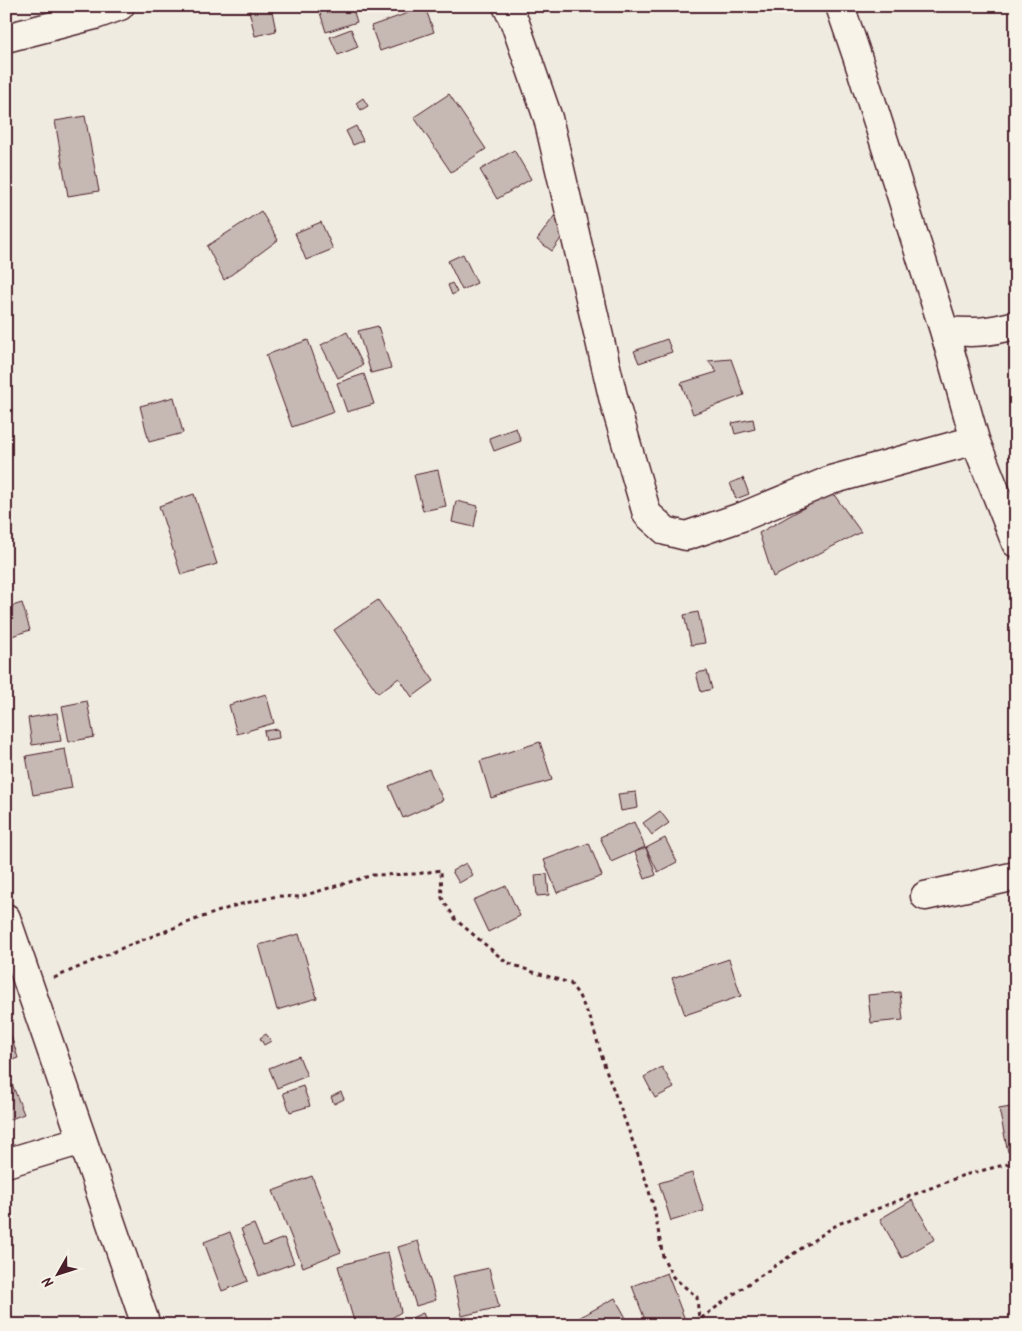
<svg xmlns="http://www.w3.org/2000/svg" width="1022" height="1331" font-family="Kalam,sans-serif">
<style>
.building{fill:#c6b8b3;stroke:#4a1f2b}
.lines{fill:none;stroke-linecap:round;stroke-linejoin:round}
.minor-casing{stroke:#4a1f2b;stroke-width:31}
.major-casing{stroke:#4a1f2b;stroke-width:31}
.path{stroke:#4a1f2b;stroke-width:3;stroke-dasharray:4 4;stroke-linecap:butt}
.minor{stroke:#f7f3e8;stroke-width:28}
.major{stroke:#f7f3e8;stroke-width:28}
</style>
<rect width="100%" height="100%" fill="#f0ebe0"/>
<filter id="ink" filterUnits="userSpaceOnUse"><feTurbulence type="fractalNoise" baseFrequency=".02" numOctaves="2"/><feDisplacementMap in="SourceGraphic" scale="10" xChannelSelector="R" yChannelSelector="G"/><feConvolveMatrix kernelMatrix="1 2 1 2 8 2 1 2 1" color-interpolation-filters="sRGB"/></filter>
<g filter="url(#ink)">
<!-- building -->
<path class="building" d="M248,6H271L276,31L255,36Z
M318,6H352L357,22L326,32Z
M425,7L434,32L380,51L371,26Z
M351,29L358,47L338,55L330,37Z
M449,94L486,149L451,172L414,117Z
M363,98L368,106L361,110L356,103Z
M85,116L99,191L68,196L55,121Z
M356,126L363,141L353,145L346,131Z
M514,150L531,179L497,199L480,170Z
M261,211L278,240L224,280L207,246Z
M555,215L570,226L552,251L537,240Z
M321,222L333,249L306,260L295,233Z
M463,254L477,283L462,290L448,261Z
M452,283L457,292L452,295L448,285Z
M378,326L391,368L371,373L358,331Z
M347,332L363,365L338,378L321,345Z
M667,339L672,352L639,363L634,351Z
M308,340L334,412L292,427L266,355Z
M731,359L744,395L693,414L681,383L717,372L708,361Z
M364,374L374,404L347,412L337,383Z
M174,397L183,433L149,442L140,406Z
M753,419L755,429L735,434L732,423Z
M516,428L521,441L494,451L489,438Z
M438,470L446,506L423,511L414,475Z
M743,478L749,494L736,499L730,483Z
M832,492L861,532L773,577L759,533Z
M194,494L217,564L181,575L159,506Z
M456,501L478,506L474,527L452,522Z
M378,600L434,681L412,697L399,678L378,693L334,630Z
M22,603L30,630L6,638V608Z
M698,612L705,643L691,645L684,615Z
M707,671L712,689L701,692L696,673Z
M266,694L274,723L237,734L229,705Z
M87,701L94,737L69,742L62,706Z
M57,713L61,741L32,745L28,718Z
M278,729L279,738L266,740L264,731Z
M540,742L552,780L491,798L480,761Z
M65,749L72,788L33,795L26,756Z
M429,769L443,800L403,818L389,786Z
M636,792L638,808L621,811L618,794Z
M660,811L669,823L652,835L643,823Z
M634,822L645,847L611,862L600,837Z
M665,838L677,862L658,872L646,848Z
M589,843L602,876L557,893L544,860Z
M646,848L656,875L645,879L635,852Z
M466,863L473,875L459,883L452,871Z
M547,874L549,895L537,896L535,875Z
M506,886L520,916L488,932L473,900Z
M299,934L317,998L277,1010L259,945Z
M729,959L741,996L685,1015L672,978Z
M900,992L903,1020L871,1023L868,995Z
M6,1020L18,1058L7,1062L6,1058Z
M266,1034L271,1041L264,1045L260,1038Z
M299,1056L307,1076L277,1088L269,1068Z
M662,1067L674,1088L655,1098L644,1077Z
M6,1069L24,1114L6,1121Z
M303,1086L310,1106L290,1112L283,1093Z
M341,1092L344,1099L334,1104L331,1097Z
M1016,1106V1150L1008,1152L999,1109Z
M692,1173L704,1211L671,1221L659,1183Z
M312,1176L341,1252L303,1267L273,1191Z
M912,1200L935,1239L902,1258L880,1219Z
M254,1224L263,1246L284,1238L294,1263L259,1276L241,1229Z
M230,1232L248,1281L222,1291L204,1242Z
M418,1241L436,1300L416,1306L398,1247Z
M388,1252L401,1312L381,1325H355L338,1266Z
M489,1268L499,1307L462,1316L453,1276Z
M667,1273L687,1325H647L632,1286Z
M615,1298L630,1325H566Z
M423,1313L428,1325H403L402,1322Z
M213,1319L215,1325H196Z"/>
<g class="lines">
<!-- minor casing -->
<g class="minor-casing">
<path id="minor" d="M507,6L515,23L548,118L614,401L647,514L666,531L686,536L744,516L831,480L975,440
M840,6L857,56L944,330L975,440L1016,543
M6,38L95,15L120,6
M944,330C972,334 988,332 1016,325
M925,896L1016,876
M6,1163L82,1140"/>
</g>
<!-- major casing -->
<g class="major-casing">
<path id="major" d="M6,918L146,1325"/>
</g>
<!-- path -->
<path class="path" d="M54,978L127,946L197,919L237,905L277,896L299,897L373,875L416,874L441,870L442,898L456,920L506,962L533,972L570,983L578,994L591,1020L605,1067L640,1161L654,1208L663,1257L673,1277L697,1297L699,1320
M698,1325L699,1320L745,1286L838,1224L964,1175L1016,1162"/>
<!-- minor -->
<use href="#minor" class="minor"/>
<!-- major -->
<use href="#major" class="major"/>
</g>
</g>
<!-- margin -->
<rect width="1022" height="1331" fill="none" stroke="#f7f3e8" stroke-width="25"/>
<rect x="12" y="12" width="997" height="1306" fill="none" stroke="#4a1f2b" stroke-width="2" filter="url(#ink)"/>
<!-- north arrow -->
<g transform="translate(58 1274) rotate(231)" stroke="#f7f3e8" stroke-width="4" paint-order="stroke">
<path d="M0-4L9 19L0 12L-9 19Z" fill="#4a1f2b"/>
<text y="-8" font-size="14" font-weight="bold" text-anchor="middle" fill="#4a1f2b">N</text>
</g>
</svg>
